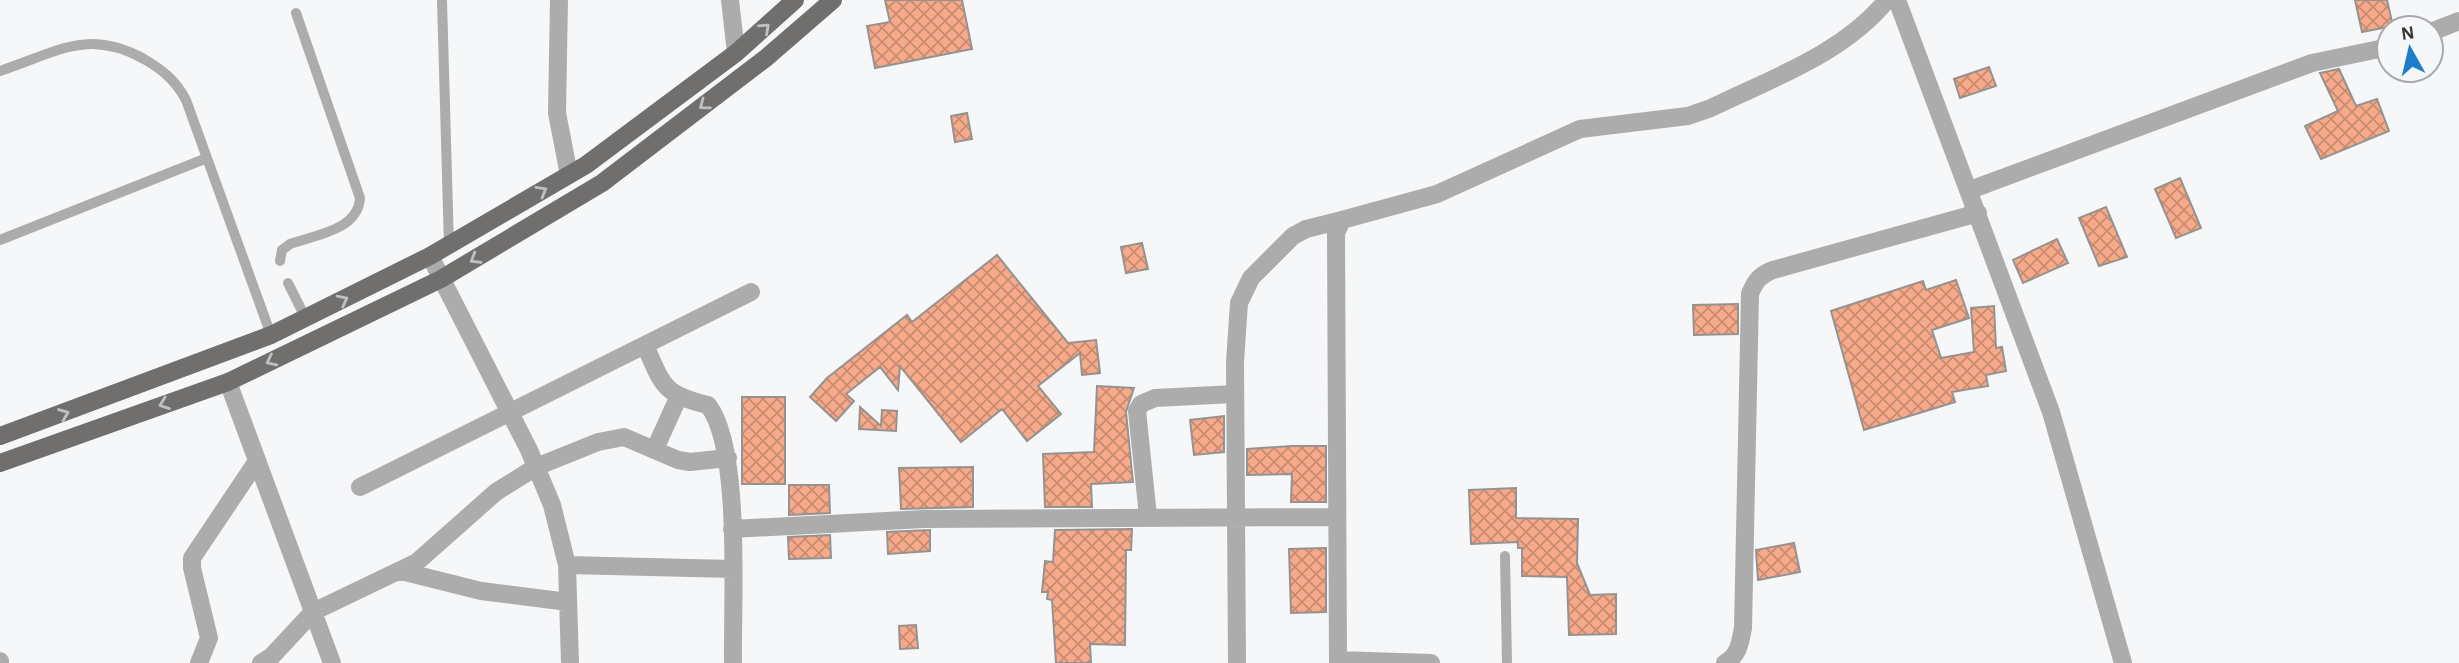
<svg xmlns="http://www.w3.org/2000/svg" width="2459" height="663" font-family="'Alegreya Sans',sans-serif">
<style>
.building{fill:url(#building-cross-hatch);stroke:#959391;stroke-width:2}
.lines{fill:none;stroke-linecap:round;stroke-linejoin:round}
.lane{stroke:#adacac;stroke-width:10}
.street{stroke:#adacac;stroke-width:18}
.primary{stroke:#716e6e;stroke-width:18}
.oneway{stroke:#c0c0c1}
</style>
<defs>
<pattern id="building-cross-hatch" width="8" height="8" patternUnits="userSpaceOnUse" patternTransform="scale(1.75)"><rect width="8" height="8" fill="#f6aa89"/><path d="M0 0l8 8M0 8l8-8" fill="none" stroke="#c88b71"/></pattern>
</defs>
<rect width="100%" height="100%" fill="#f5f7f9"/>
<!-- building -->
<path class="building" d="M885,0H962L972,49L875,68L867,26L890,22Z
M2355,0H2387L2393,26L2362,32Z
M1989,67L1996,86L1960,98L1954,79Z
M2339,69L2356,106L2377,99L2389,131L2321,159L2305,126L2338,111L2320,73Z
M967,113L972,139L955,142L951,116Z
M2180,178L2201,228L2176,238L2155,189Z
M2106,207L2127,257L2099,266L2079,218Z
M2057,239L2068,263L2023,283L2013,260Z
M1142,243L1148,269L1126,273L1121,247Z
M997,255L1068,343L1096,340L1100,373L1082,375L1080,353L1038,386L1061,414L1027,441L1002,409L961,442L900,366L898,390L880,367L846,394L854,401L836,421L810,397L827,378L907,315L912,322Z
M1956,280L1969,318L1932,330L1941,358L1974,352L1971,308L1994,306L1996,348L2002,347L2006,371L1986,375L1988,386L1952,392L1955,402L1864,430L1831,311L1923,281L1926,290Z
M1738,304V334L1694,335L1693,305Z
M1097,386L1134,388L1126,412L1133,482L1091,484L1092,507H1045L1043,454L1094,452Z
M742,397H785V484H742Z
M860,407L881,426L882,410L897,411L896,431L859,429Z
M1224,416V452L1194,455L1190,420Z
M1292,446H1326V502H1291L1292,474L1247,475V449Z
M973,467V507L901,509L899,468Z
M789,485H829L830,513L789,515Z
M1516,488V518L1578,519L1577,563L1590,595L1616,594V634L1569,635L1567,577L1522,576V548H1518V542L1471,544L1469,490Z
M1132,529L1131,550H1126L1125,645L1090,644L1091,663H1056L1052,600L1047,599L1048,592H1042L1045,561L1053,562L1055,530Z
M930,530V551L888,554L887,532Z
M830,535L831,558L789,559L788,537Z
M1794,543L1800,572L1758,580L1756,550Z
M1326,548V612L1291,613L1289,549Z
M916,625L918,648L900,649L899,626Z"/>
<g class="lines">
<!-- lane -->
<path class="lane" d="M442,0L449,246
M0,71C57,52 87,28 144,59C163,70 176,81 186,100L271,335
M0,240L207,158
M280,261L282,250L290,244C316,235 358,230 360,198L296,13
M288,283L306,319
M1505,556L1507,663"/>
<!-- street -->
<path class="street" d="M559,0L557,113L569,175
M730,0L736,53
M1897,0L2051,412L2123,663
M2431,32L2459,21
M1970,190L2312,63L2389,47
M430,256L529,450L552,505L567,565L570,663
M645,345C663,386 663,394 708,405C742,448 732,604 733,663
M228,382L332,663
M655,449L678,398
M360,487L751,292
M1148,516L1137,411L1141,404L1155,398L1235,394
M732,529L924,519L1337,517
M567,565L732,569
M401,571L481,591L568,602
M1338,660L1431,663
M0,661V663
M199,663L209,638L192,568V558L257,461
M261,663L272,656L313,612L417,562L496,492L536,467L598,442L624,437L678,460L690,462L728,458
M1237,663L1235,362L1239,303L1251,278L1293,236L1306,229L1342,220
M1338,663L1336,233L1342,220L1437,194L1580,129L1688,116L1711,108C1772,78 1843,54 1887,0
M1725,663C1739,655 1740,643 1743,628L1750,294C1755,281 1760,275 1773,270L1978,213"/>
<!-- primary -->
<path class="primary" d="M0,436L271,335L430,256L586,165L736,53L795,0
M0,463L228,382L441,279L602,183L766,58L833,0"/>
</g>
<!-- one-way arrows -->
<defs><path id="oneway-chevron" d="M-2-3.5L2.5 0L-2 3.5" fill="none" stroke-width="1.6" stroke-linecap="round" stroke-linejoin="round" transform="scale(1.75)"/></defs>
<g class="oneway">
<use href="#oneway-chevron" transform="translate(765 28) rotate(-42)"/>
<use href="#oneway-chevron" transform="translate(704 105) rotate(143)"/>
<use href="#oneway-chevron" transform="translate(542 191) rotate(-30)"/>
<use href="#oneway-chevron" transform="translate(475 259) rotate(149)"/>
<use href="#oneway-chevron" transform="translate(343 300) rotate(-27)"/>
<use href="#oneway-chevron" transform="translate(271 361) rotate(154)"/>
<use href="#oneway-chevron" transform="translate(164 404) rotate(160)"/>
<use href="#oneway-chevron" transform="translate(64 414) rotate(-21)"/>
</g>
<!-- north arrow -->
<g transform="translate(2410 49) rotate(352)"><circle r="33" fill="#f5f7f9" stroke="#a9aaac" stroke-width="2"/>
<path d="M0-5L12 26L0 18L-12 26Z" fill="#1d7dc9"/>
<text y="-10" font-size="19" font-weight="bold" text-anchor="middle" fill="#373738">N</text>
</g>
</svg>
